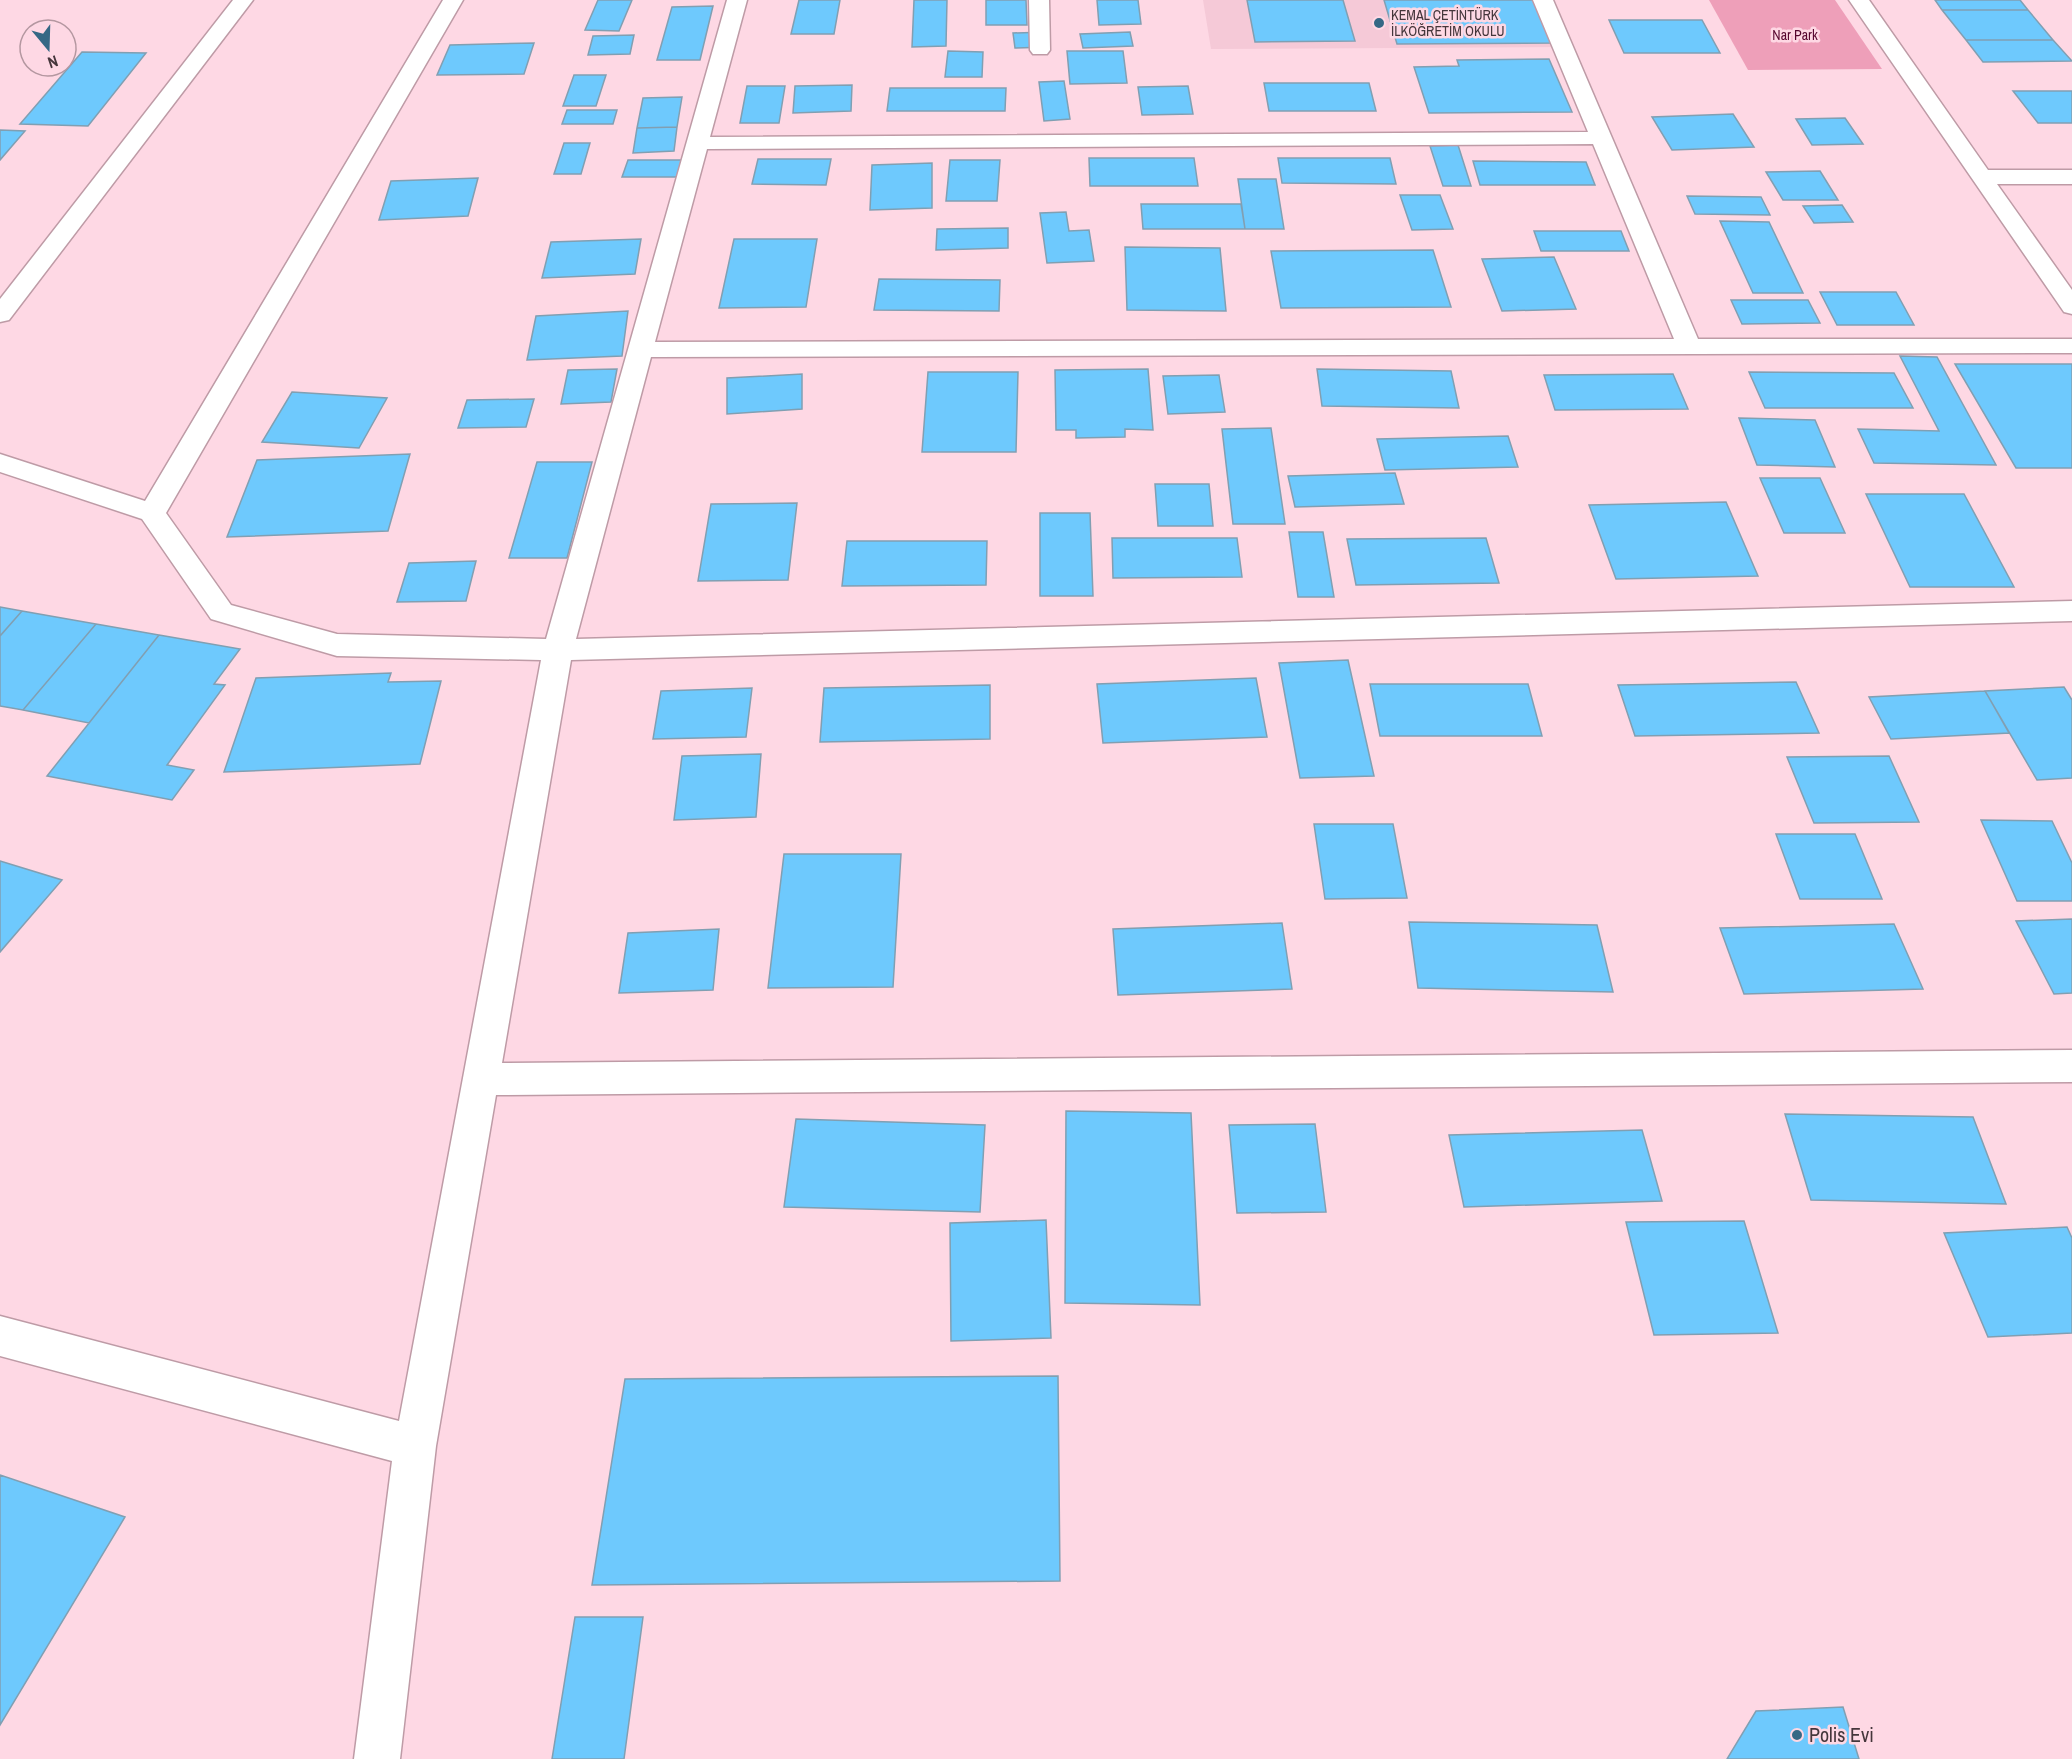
<svg xmlns="http://www.w3.org/2000/svg" width="2072" height="1759" font-family="'Archivo Narrow',sans-serif">
<style>
.built{fill:#f5c9d7}
.green{fill:#ee9fb9}
.building{fill:#6ec9fd;stroke:#819fb2;stroke-width:1.5}
.lines{fill:none;stroke-linecap:round;stroke-linejoin:round}
.minor-casing{stroke:#be9ba6;stroke-width:3}
.minor{fill:#fff;fill-rule:evenodd}
.poi-dot{fill:#356885;stroke:#fed8e4;stroke-width:2}
.labels{text-anchor:middle;stroke-width:5;stroke-linejoin:round;paint-order:stroke}
.far-poi-label{font-size:14px;fill:#45363b;stroke:#fed8e4;text-anchor:start}
.far-park-label{font-size:14px;fill:#56052e;stroke:#fed8e4}
.near-poi-label{font-size:20px;fill:#45363b;stroke:#fed8e4;text-anchor:start}
</style>
<rect width="100%" height="100%" fill="#fed8e4"/>
<!-- built -->
<path class="built" d="M1203,0H1541L1561,47L1211,49Z"/>
<!-- green -->
<path class="green" d="M1709,0H1835L1882,69L1748,70Z"/>
<!-- building -->
<path class="building" d="M598,0H632L619,31L585,30Z
M799,0H840L834,34H791Z
M914,0H947L946,46L912,47Z
M986,0H1026L1027,25H986Z
M1097,0H1138L1141,24L1099,25Z
M1247,0H1343L1355,41L1255,42Z
M1384,0H1535L1553,43L1397,44Z
M1935,0H2020L2028,10H1942Z
M713,6L700,60H657L672,7Z
M1942,10H2028L2053,40H1966Z
M1609,20H1702L1720,53H1624Z
M1046,32L1047,47L1015,48L1013,33Z
M1130,32L1133,46L1083,48L1080,34Z
M634,35L630,54L588,55L593,36Z
M1966,40H2053L2072,61L1983,62Z
M534,43L524,74L437,75L450,45Z
M948,51L983,52L982,77H945Z
M1067,51H1123L1127,83L1070,84Z
M82,52L146,53L88,126L20,124Z
M1549,59L1572,112L1429,113L1414,67L1459,66L1457,60Z
M574,75H606L596,106H563Z
M1064,81L1070,119L1044,121L1039,82Z
M1264,83H1369L1376,111H1269Z
M852,85L851,111L793,113L795,86Z
M747,86H785L779,123H740Z
M1188,86L1193,114L1142,115L1138,87Z
M890,88H1006L1005,111H887Z
M2013,91H2072V123H2038Z
M682,97L677,127L637,128L643,98Z
M567,110H617L613,124H562Z
M1733,114L1754,147L1672,150L1652,117Z
M1845,118L1863,144L1812,145L1796,119Z
M677,127L674,151L633,153L637,128Z
M0,130L25,131L0,160Z
M564,143H590L581,174H554Z
M1458,145L1471,186H1443L1430,146Z
M1089,158H1194L1198,186H1090Z
M1278,158H1390L1396,184L1282,183Z
M758,159H831L826,185L752,184Z
M628,160H689L684,177H622Z
M950,160H1000L997,201H946Z
M1473,161L1586,162L1595,185H1480Z
M932,163V208L870,210L872,165Z
M1820,171L1838,200H1783L1766,172Z
M478,178L468,216L379,220L391,181Z
M1238,179H1276L1284,229H1245Z
M1400,195H1440L1453,229L1412,230Z
M1687,196L1761,197L1770,215L1695,214Z
M1141,204H1241L1245,229H1143Z
M1842,205L1853,222L1814,223L1803,206Z
M1066,212L1069,231L1089,230L1094,261L1047,263L1040,213Z
M1720,221L1769,222L1803,293H1753Z
M1008,228V248L936,250L937,229Z
M1534,231H1621L1629,251H1541Z
M641,239L635,274L542,278L551,242Z
M734,239H817L806,307L719,308Z
M1125,247L1220,248L1226,311L1127,310Z
M1433,250L1451,307L1281,308L1271,251Z
M1554,257L1576,309L1502,311L1482,259Z
M879,279L1000,280L999,311L874,310Z
M1820,292H1896L1914,325H1837Z
M1731,300H1808L1820,323L1742,324Z
M628,311L622,356L527,360L536,316Z
M1900,356L1937,357L1996,465L1874,463L1858,429L1939,431Z
M1955,364H2072V468H2016Z
M617,369L611,402L561,404L568,370Z
M1148,369L1153,430L1125,429V437L1076,438V430H1056L1055,370Z
M1317,369L1451,371L1459,408L1322,406Z
M928,372H1018L1016,452H922Z
M1749,372L1894,373L1913,408H1765Z
M802,374V409L727,414V378Z
M1673,374L1688,409L1555,410L1544,375Z
M1219,375L1225,412L1168,414L1163,376Z
M292,392L387,398L359,448L262,442Z
M534,399L526,427L458,428L467,400Z
M1739,418L1815,420L1835,467L1757,465Z
M1271,428L1285,524H1233L1222,429Z
M1508,436L1518,467L1385,470L1377,439Z
M410,454L388,531L227,537L257,460Z
M537,462H592L567,558H509Z
M1395,473L1404,504L1295,507L1288,476Z
M1760,478H1820L1845,533H1784Z
M1155,484H1209L1213,526H1158Z
M1866,494H1964L2014,587H1910Z
M1726,502L1758,576L1616,579L1589,505Z
M797,503L788,580L698,581L711,504Z
M1040,513H1090L1093,596H1040Z
M1289,532H1323L1334,597H1298Z
M1112,538H1237L1242,577L1113,578Z
M1486,538L1499,583L1356,585L1347,539Z
M847,541H987L986,585L842,586Z
M476,561L466,601L397,602L409,563Z
M0,607L22,611L0,636Z
M22,611L96,624L23,710L0,706V636Z
M96,624L159,635L89,723L23,710Z
M159,635L240,649L214,684L225,685L167,765L194,770L172,800L47,776Z
M1348,660L1374,776L1300,778L1279,663Z
M391,673L388,682L441,681L420,764L224,772L256,678Z
M1256,678L1267,737L1103,743L1097,684Z
M1796,682L1819,733L1635,736L1618,685Z
M1370,684H1528L1542,736H1380Z
M990,685V739L820,742L824,688Z
M2064,687L2072,700V778L2037,780L1985,691Z
M752,688L746,737L653,739L661,691Z
M1985,691L2009,733L1891,739L1869,697Z
M761,754L756,817L674,820L682,756Z
M1889,756L1919,822L1814,823L1787,757Z
M1981,820L2052,821L2072,863V901H2017Z
M1314,824H1393L1407,898L1325,899Z
M1776,834H1855L1882,899H1800Z
M784,854H901L893,987L768,988Z
M0,861L62,880L0,952Z
M2072,919V993L2054,994L2016,921Z
M1409,922L1597,925L1613,992L1418,988Z
M1282,923L1292,989L1118,995L1113,929Z
M1894,924L1923,989L1744,994L1720,928Z
M719,929L713,990L619,993L628,933Z
M1066,1111L1191,1113L1200,1305L1065,1303Z
M1785,1114L1973,1117L2006,1204L1811,1200Z
M796,1119L985,1125L980,1212L784,1207Z
M1315,1124L1326,1212L1237,1213L1229,1125Z
M1642,1130L1662,1201L1464,1207L1449,1135Z
M1046,1220L1051,1338L951,1341L950,1223Z
M1744,1221L1778,1333L1654,1335L1626,1222Z
M2067,1227L2072,1238V1333L1988,1337L1944,1233Z
M1058,1376L1060,1581L592,1585L625,1379Z
M0,1475L125,1517L0,1725Z
M575,1617H643L624,1759H552Z
M1843,1707L1859,1759H1727L1756,1711Z"/>
<g class="lines">
<!-- minor casing -->
<g class="minor-casing">
<path id="minor" d="M233,0H253L9,320L0,322V299Z
M443,0H463L166,513L231,605L337,634L546,639L727,0H747L710,137L1588,132L1533,0H1553L1698,339H2072V353L651,357L576,639L2072,601V621L571,660L502,1063L2072,1050V1082L496,1095L436,1446L400,1759H354L392,1461L0,1356V1316L399,1421L541,660L337,656L211,619L142,519L0,472V454L145,501ZM1593,144L1674,339L655,342L707,149Z
M1029,0H1049L1050,50L1047,54H1033L1030,50Z
M1849,0H1869L1988,170H2072V184H1997L2072,290V314L2064,312Z"/>
</g>
<!-- minor -->
<use href="#minor" class="minor"/>
</g>
<!-- markers -->
<g class="poi-dot">
<circle cx="1379" cy="23" r="6"/>
<circle cx="1797" cy="1735" r="6"/>
</g>
<g class="labels">
<!-- far-poi labels -->
<g class="far-poi-label">
<text x="1391" y="20">KEMAL ÇETİNTÜRK<tspan x="1391" dy="16">İLKÖĞRETİM OKULU</tspan></text>
</g>
<!-- far-park labels -->
<g class="far-park-label">
<text x="1795" y="40">Nar Park</text>
</g>
<!-- near-poi labels -->
<g class="near-poi-label">
<text x="1809" y="1742">Polis Evi</text>
</g>
</g>
<!-- north arrow -->
<g transform="translate(48 48) rotate(161)"><circle r="28" fill="#fed8e4" stroke="#b497a0" stroke-width="1.5"/>
<path d="M0-4.5L10 22L0 15L-10 22Z" fill="#356885"/>
<text y="-9" font-size="16" font-weight="bold" text-anchor="middle" fill="#45363b">N</text>
</g>
</svg>
